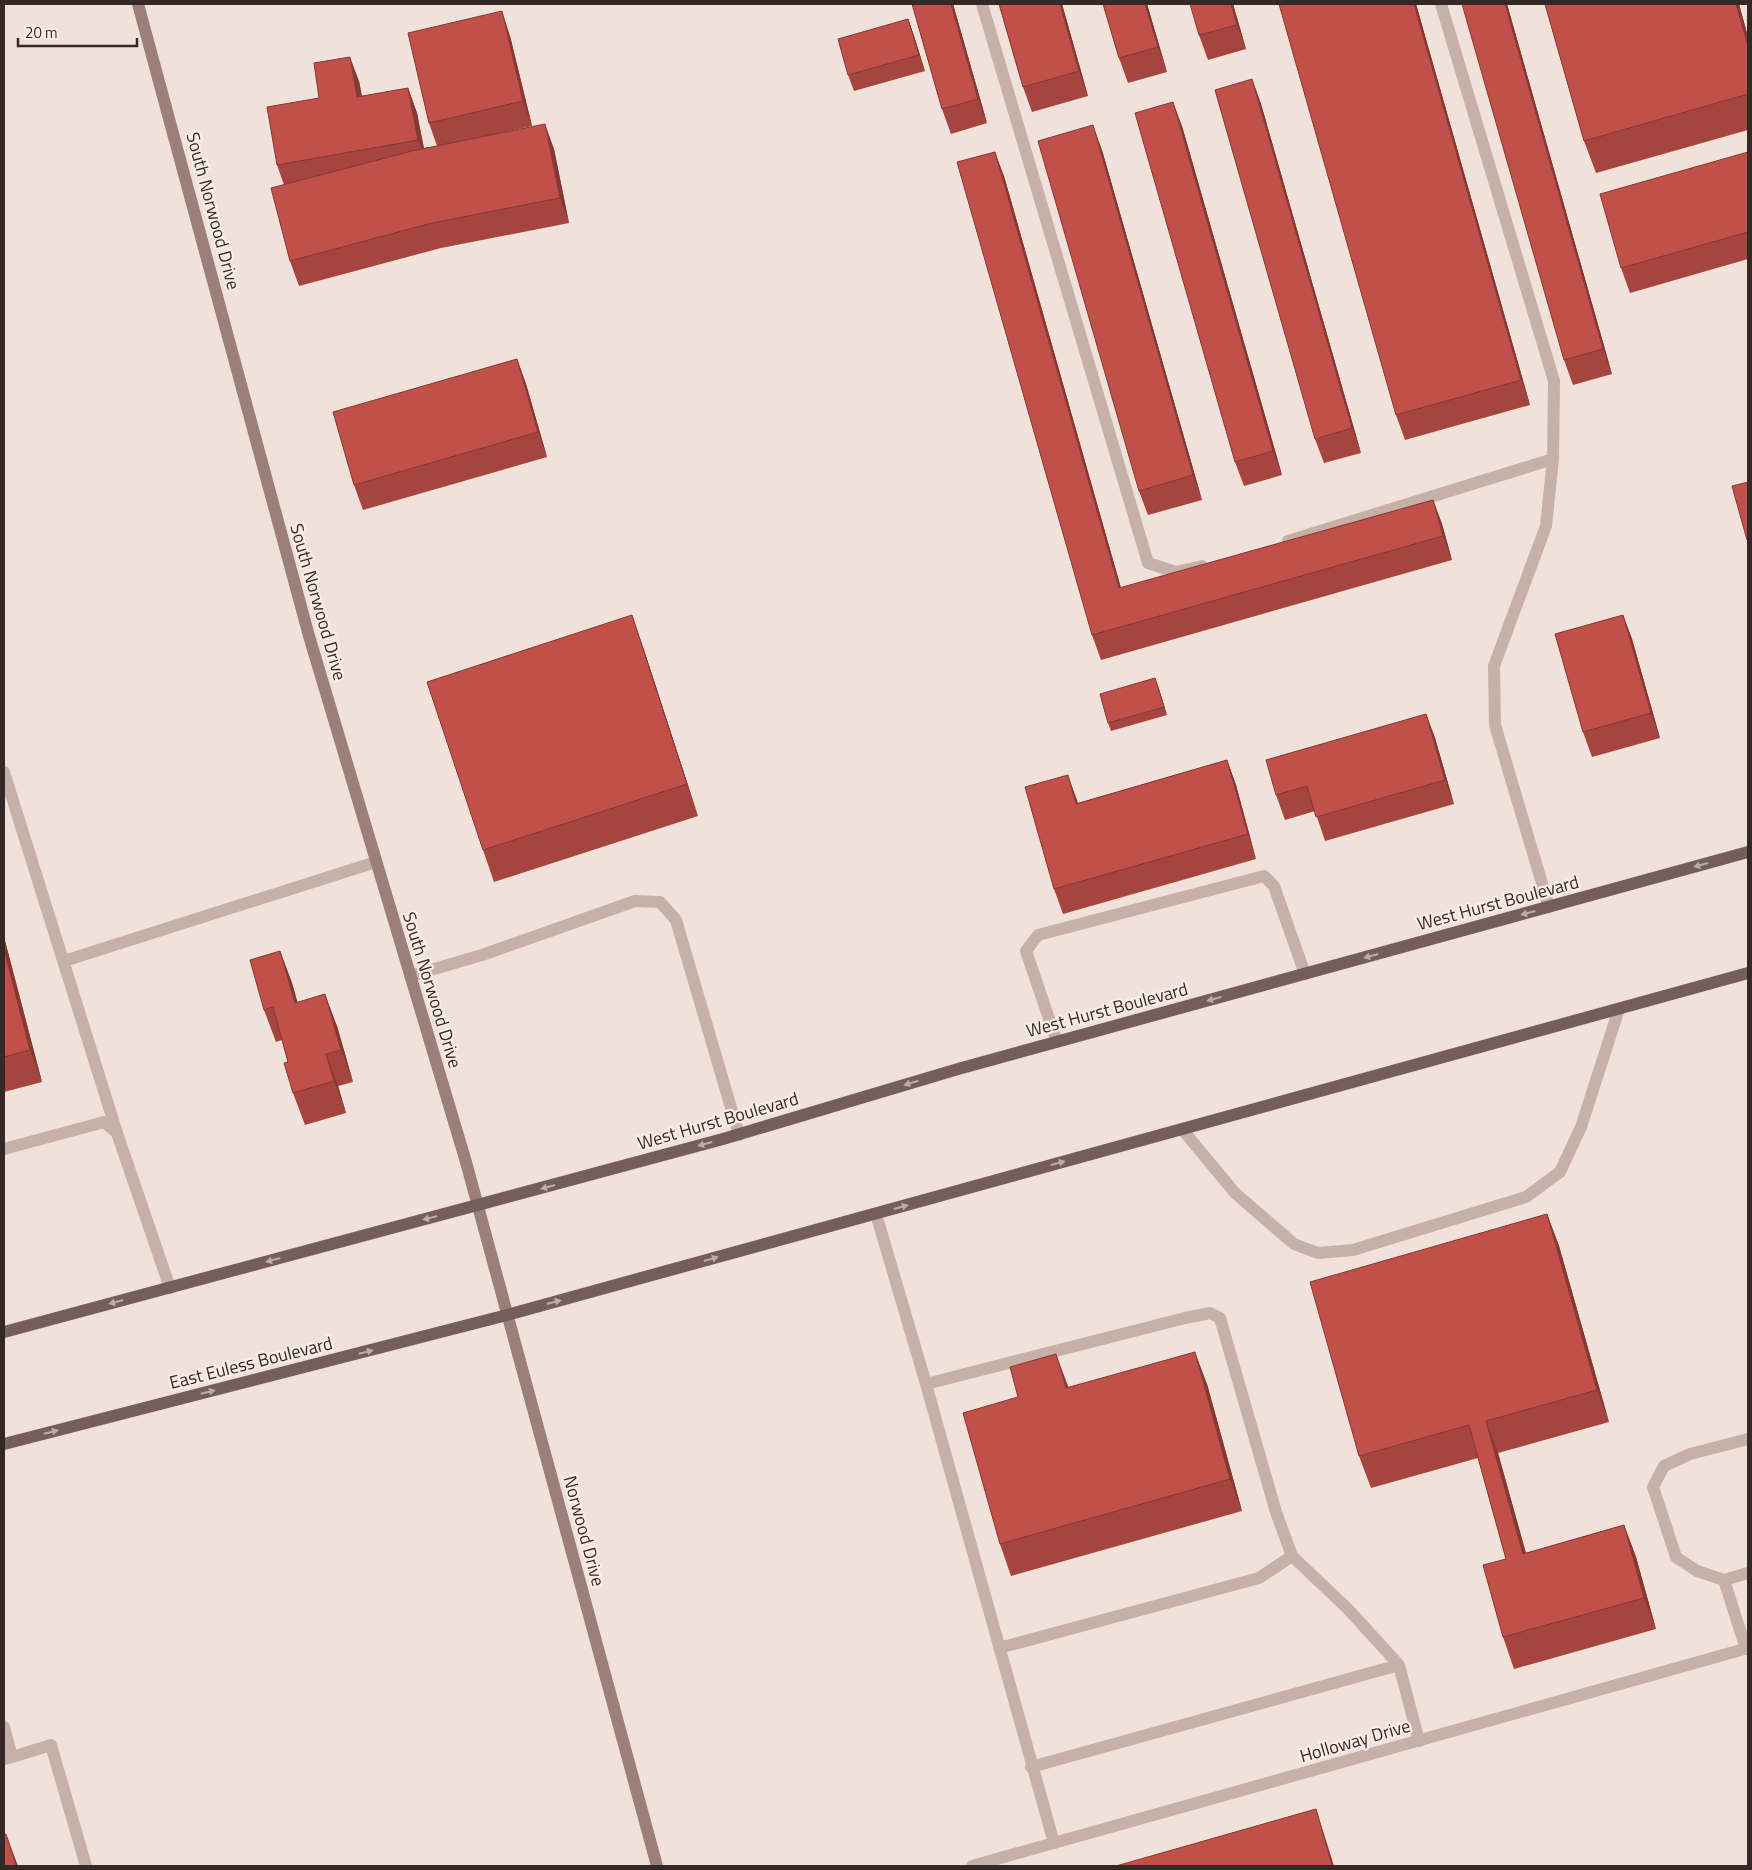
<svg xmlns="http://www.w3.org/2000/svg" width="1752" height="1870" font-family="'Titillium Web',sans-serif">
<style>
.lines{fill:none;stroke-linecap:round;stroke-linejoin:round}
.service{stroke:#c7b0a7;stroke-width:12}
.minor{stroke:#c7b0a7;stroke-width:12}
.secondary{stroke:#9b7f78;stroke-width:12}
.primary{stroke:#755d59;stroke-width:12}
.wall{fill:#a5453f}
.shaded-wall{fill:#863833}
.building{fill:#c05049;stroke:#863833}
.oneway{fill:#bdaca7}
.labels{text-anchor:middle;stroke-width:4.5;stroke-linejoin:round;paint-order:stroke}
.street-label{font-size:18px;fill:#342927;stroke:#f8ede6}
</style>
<rect width="100%" height="100%" fill="#f0e2da"/>
<g class="lines">
<!-- service -->
<path class="service" d="M982,4L1148,563L1176,572L1202,566
M1441,4L1554,381L1553,459L1546,526L1494,666L1495,725L1549,907
M1288,541L1553,459
M4,772L117,1133
M64,961L376,862
M410,976L482,955L635,901L660,902L676,920L739,1135
M1057,1042L1026,951L1038,935L1264,876L1274,886L1305,974
M1182,1129L1235,1193L1294,1244L1318,1253L1353,1250L1526,1197L1560,1172L1581,1127L1619,1009
M4,1149L104,1122L117,1133L170,1288
M876,1214L926,1384L1185,1318L1210,1313L1220,1318L1276,1512L1292,1556L1348,1609L1399,1665L1419,1741
M926,1384L1054,1843
M1724,1580L1748,1573
M999,1648L1259,1578L1292,1556
M1746,1649L1724,1580L1697,1571L1676,1557L1653,1487L1664,1466L1690,1454L1748,1439
M4,1727L12,1757L4,1759
M12,1757L51,1745L86,1866
M1031,1767L1399,1665"/>
<!-- minor -->
<path class="minor" d="M972,1866L1748,1648"/>
<!-- secondary -->
<path class="secondary" d="M138,4L309,636L466,1162L657,1866"/>
<!-- primary -->
<path class="primary" d="M4,1332L723,1139L958,1069L1748,852
M4,1444L507,1315L1748,973"/>
</g>
<!-- wall -->
<path class="wall" d="M912,4H953L987,123L951,134L942,109Z
M999,4H1062L1088,96L1032,112L1023,87Z
M1103,4H1147L1167,72L1128,83L1119,58Z
M1233,4L1246,49L1208,60L1199,35Z
M1416,4L1530,405L1405,440L1396,415Z
M1507,4L1612,374L1573,385L1564,360Z
M1545,4H1739L1748,37V130L1596,173L1584,141Z
M908,19L914,36L925,71L854,91L848,75Z
M510,36L532,126L500,133L554,149L569,223L441,248L299,286L290,261L284,185L277,165L319,98L359,81L362,96L408,88L417,113L424,148L437,146L429,123Z
M1252,79L1261,104L1361,453L1324,463L1315,439Z
M1182,126L1282,475L1244,486L1235,462Z
M1102,150L1202,500L1148,515L1139,491Z
M1748,152V259L1630,293L1621,268Z
M1004,176L1121,588L1433,500L1442,524L1452,560L1101,660L1092,635Z
M517,359L526,384L547,457L363,510L354,485Z
M1623,615L1632,639L1660,738L1592,757L1583,732Z
M643,647L698,816L494,882L483,850Z
M1158,686L1167,715L1111,731L1108,723Z
M1426,714L1435,738L1454,804L1325,841L1315,811L1285,820L1276,795Z
M1227,760L1236,785L1256,859L1063,914L1054,889L1078,803Z
M4,937L42,1082L4,1092Z
M280,951L292,983L297,1002L337,1026L353,1082L338,1086L346,1113L305,1125L293,1093L288,1062L282,1040L276,1042L264,1010Z
M1547,1214L1559,1246L1609,1422L1498,1453L1526,1553L1624,1525L1636,1557L1656,1629L1514,1669L1503,1637L1506,1559L1478,1458L1371,1488L1359,1456Z
M1207,1384L1242,1511L1011,1576L1000,1544L1068,1387Z"/>
<!-- shaded-wall -->
<path class="shaded-wall" d="M951,4H953L987,123L978,99Z
M1060,4H1062L1088,96L1079,71Z
M1145,4H1147L1167,72L1158,47Z
M1231,4H1233L1246,49L1237,25Z
M1414,4H1416L1530,405L1521,380Z
M1505,4H1507L1612,374L1603,349Z
M1736,4H1739L1748,37V46Z
M502,11L510,36L532,126L523,101Z
M908,19L914,36L925,71L919,55Z
M350,57L359,81L366,122L357,97Z
M1252,79L1261,104L1361,453L1352,428Z
M408,88L417,113L427,165L418,140Z
M1173,102L1182,126L1282,475L1273,451Z
M545,124L554,149L569,223L560,198Z
M1093,125L1102,150L1202,500L1193,475Z
M995,152L1004,176L1128,613L1119,588Z
M517,359L526,384L547,457L538,432Z
M1433,500L1442,524L1452,560L1443,536Z
M632,615L643,647L698,816L687,784Z
M1623,615L1632,639L1660,738L1651,713Z
M1155,678L1158,686L1167,715L1164,707Z
M1426,714L1435,738L1454,804L1445,780Z
M1227,760L1236,785L1256,859L1248,834Z
M1068,775L1077,800L1085,828L1076,804Z
M4,937L42,1082L30,1050L4,949Z
M280,951L292,983L307,1035L295,1003Z
M325,994L337,1026L353,1082L341,1050Z
M326,1054L338,1086L346,1113L334,1081Z
M1547,1214L1559,1246L1609,1422L1597,1390Z
M1195,1352L1207,1384L1242,1511L1230,1479Z
M1056,1354L1068,1386L1078,1420L1066,1388Z
M1486,1421L1498,1453L1535,1586L1523,1554Z
M1624,1525L1636,1557L1656,1629L1644,1598Z
M1316,1809L1324,1834L1334,1866H1332Z
M6,1834L18,1866H16Z"/>
<!-- building -->
<path class="building" d="M912,4H951L978,99L942,109Z
M999,4H1060L1079,71L1023,87Z
M1103,4H1145L1158,47L1119,58Z
M1190,4H1231L1237,25L1199,35Z
M1279,4H1414L1521,380L1396,415Z
M1462,4H1505L1603,349L1564,360Z
M1545,4H1736L1748,46V94L1584,141Z
M502,11L523,101L429,123L408,33Z
M908,19L919,55L848,75L838,39Z
M350,57L357,97L408,88L418,140L277,165L267,107L319,98L314,63Z
M1252,79L1352,428L1315,439L1215,90Z
M1173,102L1273,451L1235,462L1135,113Z
M545,124L560,198L432,223L290,261L271,188L412,151Z
M1093,125L1193,475L1139,491L1038,141Z
M995,152L1119,588L1433,500L1443,536L1092,635L957,162Z
M1748,152V232L1621,268L1600,194Z
M517,359L538,432L354,485L333,412Z
M1748,482V540H1747L1732,486Z
M632,615L687,784L483,850L427,682Z
M1623,615L1651,713L1583,732L1555,634Z
M1155,678L1164,707L1108,723L1100,694Z
M1426,714L1445,780L1316,817L1307,786L1276,795L1266,760Z
M1227,760L1248,834L1054,889L1025,787L1068,775L1076,804Z
M4,949L30,1050L4,1057Z
M280,951L295,1003L325,994L341,1050L326,1054L334,1081L293,1093L284,1063L288,1062L273,1007L264,1010L250,960Z
M1547,1214L1597,1390L1486,1421L1523,1554L1624,1525L1644,1598L1503,1637L1483,1565L1506,1559L1469,1425L1359,1456L1310,1282Z
M1195,1352L1230,1479L1000,1544L963,1413L1018,1397L1010,1367L1056,1354L1066,1388Z
M1316,1809L1332,1866H1116Z
M6,1834L16,1866H4V1835Z"/>
<!-- one-way arrows -->
<defs><path id="oneway-solid" d="M-6-.8H1V-3.2L6.5 0L1 3.2V.8H-6Z" transform="scale(1.25)"/></defs>
<g class="oneway">
<use href="#oneway-solid" transform="translate(1701 865) rotate(165)"/>
<use href="#oneway-solid" transform="translate(1528 913) rotate(165)"/>
<use href="#oneway-solid" transform="translate(1371 956) rotate(165)"/>
<use href="#oneway-solid" transform="translate(1214 999) rotate(165)"/>
<use href="#oneway-solid" transform="translate(911 1083) rotate(163)"/>
<use href="#oneway-solid" transform="translate(705 1144) rotate(165)"/>
<use href="#oneway-solid" transform="translate(1058 1163) rotate(-15)"/>
<use href="#oneway-solid" transform="translate(548 1187) rotate(165)"/>
<use href="#oneway-solid" transform="translate(901 1207) rotate(-15)"/>
<use href="#oneway-solid" transform="translate(430 1218) rotate(165)"/>
<use href="#oneway-solid" transform="translate(711 1259) rotate(-16)"/>
<use href="#oneway-solid" transform="translate(273 1260) rotate(165)"/>
<use href="#oneway-solid" transform="translate(116 1302) rotate(165)"/>
<use href="#oneway-solid" transform="translate(554 1302) rotate(-15)"/>
<use href="#oneway-solid" transform="translate(366 1352) rotate(-14)"/>
<use href="#oneway-solid" transform="translate(208 1392) rotate(-14)"/>
<use href="#oneway-solid" transform="translate(51 1432) rotate(-14)"/>
</g>
<g class="labels">
<!-- street labels -->
<g class="street-label">
<text transform="translate(213 211) rotate(75)" y="6">South Norwood Drive</text>
<text transform="translate(318 602) rotate(74)" y="6">South Norwood Drive</text>
<text transform="translate(1498 903) rotate(-15)" y="6">West Hurst Boulevard</text>
<text transform="translate(432 990) rotate(73)" y="6">South Norwood Drive</text>
<text transform="translate(1107 1010) rotate(-15)" y="6">West Hurst Boulevard</text>
<text transform="translate(718 1121) rotate(-16)" y="6">West Hurst Boulevard</text>
<text transform="translate(251 1363) rotate(-14)" y="6">East Euless Boulevard</text>
<text transform="translate(584 1531) rotate(75)" y="6">Norwood Drive</text>
<text transform="translate(1355 1741) rotate(-16)" y="6">Holloway Drive</text>
</g>
</g>
<!-- border -->
<rect width="1752" height="1870" fill="none" stroke="#342927" stroke-width="10"/>
<!-- scale -->
<path d="M18 38v8h119v-8" fill="none" stroke="#342927" stroke-width="2.5"/>
<text x="25" y="38" font-size="15" fill="#342927" stroke="#f8ede6" stroke-width="4" paint-order="stroke">20 m</text>
</svg>
